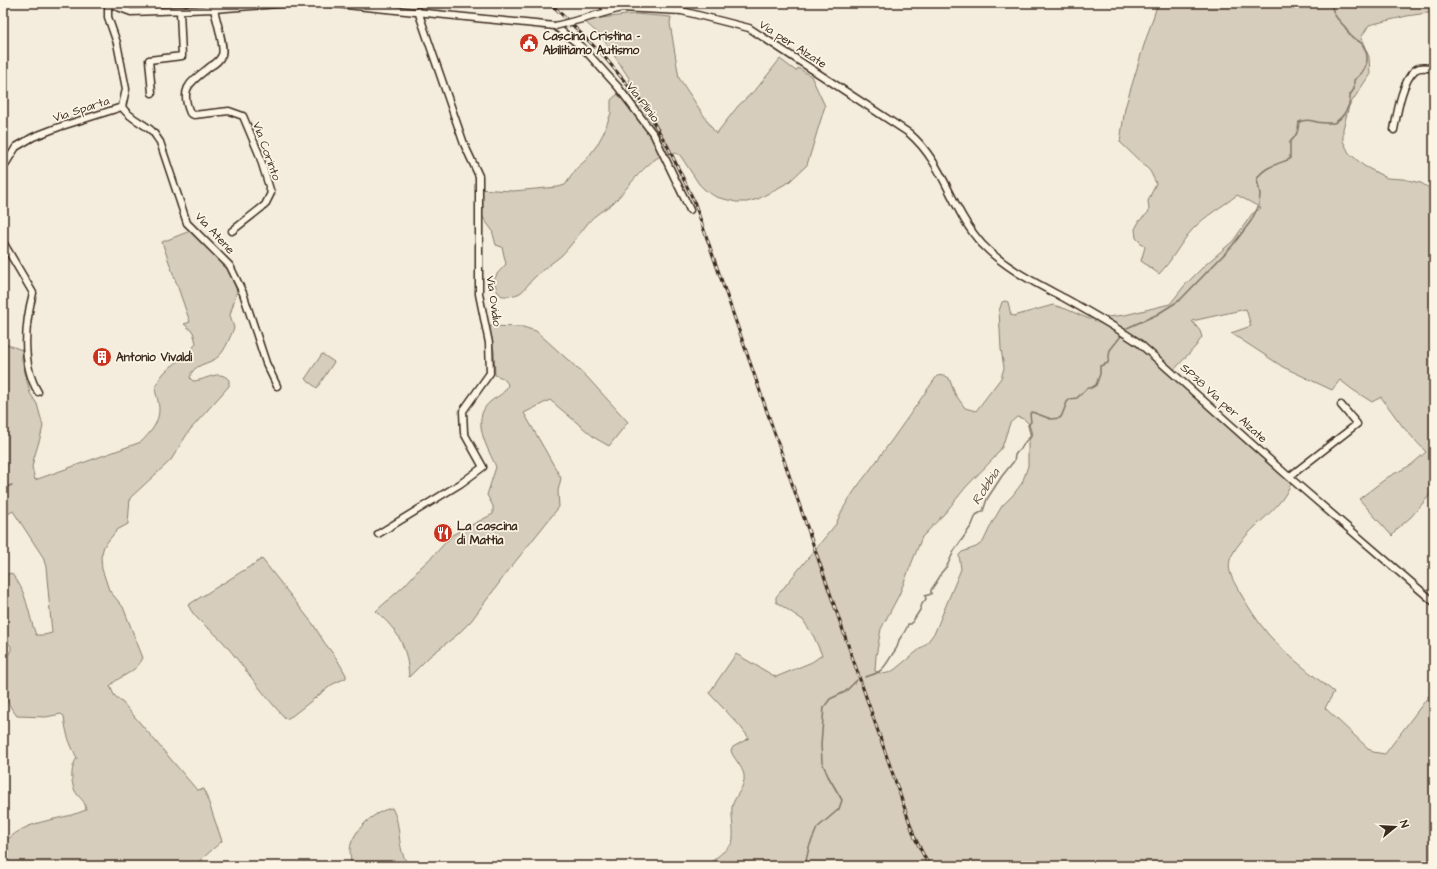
<svg xmlns="http://www.w3.org/2000/svg" width="1437" height="869" font-family="'Architects Daughter',sans-serif">
<style>
.built{fill:#e5ddce}
.green{fill:#d6cdbd;stroke:#887c6e;fill-rule:evenodd}
.lines{fill:none;stroke-linecap:round;stroke-linejoin:round}
.stream{stroke:#817466;stroke-width:1.5}
.minor-casing{stroke:#3b2a1e;stroke-width:9}
.minor{stroke:#fcf5e5;stroke-width:6}
.rail-casing{stroke:#3b2a1e;stroke-width:3}
.rail{stroke:#fcf5e5;stroke-width:1.5;stroke-dasharray:4.5;stroke-linecap:butt}
.minor-bridge-casing{stroke:#3b2a1e;stroke-width:9;stroke-linecap:butt}
.minor-bridge{stroke:#fcf5e5;stroke-width:6}
.labels{text-anchor:middle;stroke-width:3.5;stroke-linejoin:round;paint-order:stroke}
.poi-label{font-size:12px;font-weight:bold;fill:#3b2a1e;stroke:#fcf5e5;text-anchor:start}
.street-label{font-size:12px;fill:#3b2a1e;stroke:#fcf5e5}
.water-label{font-size:13px;font-style:italic;fill:#645548;stroke:#fcf5e5}
</style>
<rect width="100%" height="100%" fill="#f4eddd"/>
<filter id="ink" filterUnits="userSpaceOnUse"><feTurbulence type="fractalNoise" baseFrequency=".025" numOctaves="2"/><feDisplacementMap in="SourceGraphic" scale="8" xChannelSelector="R" yChannelSelector="G"/><feConvolveMatrix kernelMatrix="1 2 1 2 8 2 1 2 1" color-interpolation-filters="sRGB"/></filter>
<g filter="url(#ink)">
<!-- built -->
<path class="built" d="M412,3H445L443,11L413,8Z"/>
<!-- green -->
<path class="green" d="M1158,3H1434V12L1407,16L1369,25L1361,38L1369,57L1370,74L1349,106L1343,129V141L1349,153L1364,166L1387,178L1403,179L1421,183L1434,191V490L1411,517L1397,529L1392,536L1359,499L1388,477L1411,465L1426,452L1403,427L1381,397L1372,402L1353,390L1340,380L1332,390L1283,367L1231,333L1251,326L1246,309L1192,321L1200,331L1202,337L1196,346L1173,371L1294,477C1290,486 1286,495 1279,503C1265,520 1242,535 1232,555C1225,568 1233,580 1239,591C1248,606 1257,621 1268,634C1287,656 1312,674 1334,692L1325,708L1369,749L1373,752L1385,754L1434,689V866H707C712,861 730,847 732,843C735,836 731,816 732,807C734,796 746,787 744,775C742,766 734,759 731,751L733,747L749,738L740,726L709,693L736,654L776,677L812,662L822,655L814,637L803,620L776,602V597L836,524C845,500 863,480 878,459C898,432 917,404 937,376L944,375L949,378L955,394L965,408L976,411L1001,378L1004,368L1001,349L999,311L1002,302L1005,301L1008,302L1011,315L1014,316L1053,305L1066,309L1089,319L1125,315L1170,304L1185,285L1205,265L1233,241L1252,214L1261,208L1237,195C1222,207 1206,215 1193,229C1180,243 1172,261 1159,274L1141,261L1145,247L1136,238L1135,229L1140,220L1148,213L1149,210L1148,201L1156,183L1150,171L1120,142L1125,108L1143,48ZM1017,417L1024,419L1029,424L1032,434L1028,443V466L1022,483L1013,495L1002,506L992,523L983,542L976,547L962,552L959,555L961,569L935,632L926,644L894,670C887,674 883,675 875,671L876,656L881,629L899,595L922,537L945,513L966,487L994,458L1002,447L1010,423Z
M635,14L671,17L670,23L679,78L716,134L738,106L758,87L780,59L796,71L798,68L811,76L825,106L807,165L789,182L758,199L747,202H736L716,197L705,190L699,184L680,155C657,142 627,191 612,204C604,210 594,215 588,223C579,234 571,246 561,256C552,263 543,269 535,277C529,282 526,289 520,293C514,296 508,296 502,296L497,291L494,280L497,274L506,264L502,247L496,245L492,230L476,208V197L477,189L513,191L558,187L565,185L577,168L586,160L597,145L604,132L611,113V100C616,94 624,92 631,86L629,78L602,37L583,20Z
M190,231L227,266L237,291L230,315L234,328C230,337 226,349 219,356C210,365 192,363 190,378L193,381C205,381 219,368 229,380V386L189,431L171,460L130,498L128,524L117,530L104,546L101,557L102,569L109,590L123,607L143,658C134,675 121,674 110,686L114,695L123,703L197,790L204,789L222,841L194,866H3V843C11,836 19,830 29,826C47,819 67,818 86,810C85,799 80,800 75,791C70,781 71,766 77,758C69,742 66,734 64,716L61,714L46,717L17,716L11,708L3,692V664L11,650V646L7,642L3,640V576L11,573C27,589 28,615 36,635H44L52,633L46,567L43,557L13,511L3,517V343L22,350V360L30,393L37,404L43,426L41,435L34,458L32,467L35,480L141,442C153,430 162,419 158,401C157,396 154,390 156,386C163,365 187,361 196,343L193,332L184,324L190,322L162,242Z
M488,326L523,327L536,331L587,377L628,422L609,446L595,438L550,400L524,413L561,478L558,491L559,507L511,567L471,621L457,635L430,656L409,677C407,646 399,632 376,611L405,585L421,567L436,553L452,535L493,514V506L487,495L496,467C488,448 469,419 491,401C498,396 506,393 508,384L503,378L495,375L494,351Z
M322,354L334,362L317,388L305,379Z
M262,559L313,624L324,642L337,659L346,675V678L333,684L292,716L286,719C263,695 245,668 224,643C212,629 196,622 188,605Z
M392,808C403,828 395,846 409,866H351C351,859 349,851 351,844C356,828 375,811 392,808Z"/>
<g class="lines">
<!-- stream -->
<path class="stream" d="M1127,328L1156,315L1180,300L1232,246L1251,221L1259,205L1260,194L1257,179C1263,167 1278,164 1290,159V142C1297,136 1298,131 1299,122C1305,119 1311,120 1317,122C1320,123 1329,123 1334,123C1343,118 1351,106 1350,95L1354,89V80C1366,71 1372,58 1362,44C1359,40 1353,39 1350,35C1348,33 1347,30 1345,27C1336,17 1334,17 1331,3
M3,488L12,485
M865,677C886,672 885,664 896,649C898,647 898,643 899,640C902,635 907,630 908,624H911L920,610L922,604L926,599L925,596L931,594V590L939,578L941,573L947,566L954,551L972,525L976,515L983,511L987,499L1002,476L1014,461L1015,455L1018,451L1021,449L1025,442L1031,436L1028,425L1031,422L1030,414L1032,412L1051,419L1060,418L1062,415L1067,402L1070,399L1077,398L1087,388H1091L1096,385L1100,374V366L1108,363L1110,350L1121,336
M805,866L809,847L817,828L839,809L842,800L828,776L822,762L821,744L824,707L830,699L845,692L857,680"/>
<!-- minor casing -->
<g class="minor-casing">
<path id="minor" d="M107,3L131,12L214,9L291,3
M326,3L555,26L583,48L618,87L654,135L690,210
M601,3L609,11
M214,9C216,19 225,47 222,55C220,59 215,64 211,66C191,82 179,87 190,113L194,115L229,111L243,116L259,154L271,193L265,205L232,231
M586,18L621,8L682,11L749,28L909,133C945,164 951,210 982,244C1006,269 1036,283 1066,299C1091,313 1116,327 1139,343L1289,477L1434,602
M152,93L149,60L182,56L180,11
M122,107C130,119 142,122 152,131C155,134 157,138 160,142L187,223L230,266L243,293L266,363L277,386
M1394,130C1397,114 1402,81 1415,70C1421,66 1428,68 1434,69
M3,168L16,147L33,137L59,127L122,107L126,89L117,43L108,17V3
M3,242L33,293C25,323 21,364 38,392
M1289,477L1357,424L1341,405
M378,534L460,484L483,467L464,433L463,411L490,373L489,343L479,294V176L464,144L418,11"/>
</g>
<!-- minor -->
<use href="#minor" class="minor"/>
<!-- rail casing -->
<g class="rail-casing">
<path id="rail" d="M550,3L602,54L640,100L667,145L694,201L915,838L929,866"/>
</g>
<!-- rail -->
<use href="#rail" class="rail"/>
<!-- minor-bridge casing -->
<g class="minor-bridge-casing">
<path id="minor-bridge" d="M555,26L586,18"/>
</g>
<!-- minor-bridge -->
<use href="#minor-bridge" class="minor-bridge"/>
</g>
</g>
<!-- icons -->
<defs>
<g id="civic-disc" transform="scale(1)"><circle r="9.5" fill="#c8321e" stroke="#fcf5e5"/><path d="M-.6-6.5H3V-4.5H.6V-3L4-1V1h2V6H-6V1h2V-1L-.6-3ZM-1.2 2.5V6h2.4V2.5Z" fill="#fff"/></g>
<g id="building-disc" transform="scale(1)"><circle r="9.5" fill="#c8321e" stroke="#fcf5e5"/><path d="M-4-6H4V6H1V3H-1V6H-4ZM-2.5-4.3h1.7v1.8h-1.7ZM.8-4.3h1.7v1.8H.8ZM-2.5-1h1.7V.8h-1.7ZM.8-1h1.7V.8H.8Z" fill="#fff"/></g>
<g id="restaurant-disc" transform="scale(1)"><circle r="9.5" fill="#c8321e" stroke="#fcf5e5"/><path d="M-5-6h1v4h1v-4h1v4h1v-4h1v5L-1.5 .5V6h-2V.5L-5-1ZM5-6V6H3V1.5H1.5Q1.5-4 5-6Z" fill="#fff"/></g>
</defs>
<g fill-rule="evenodd">
<use href="#civic-disc" x="529" y="43"/>
<use href="#building-disc" x="102" y="357"/>
<use href="#restaurant-disc" x="443" y="533"/>
</g>
<g class="labels">
<!-- poi labels -->
<g class="poi-label">
<text x="543" y="40">Cascina Cristina -<tspan x="543" dy="14">Abilítiamo Autismo</tspan></text>
<text x="116" y="361">Antonio Vivaldi</text>
<text x="457" y="530">La cascina<tspan x="457" dy="14">di Mattia</tspan></text>
</g>
<!-- street labels -->
<g class="street-label">
<text transform="translate(793 44) rotate(33)" y="4">Via per Alzate</text>
<text transform="translate(643 102) rotate(53)" y="4">Via Plinio</text>
<text transform="translate(81 109) rotate(-18)" y="4">Via Sparta</text>
<text transform="translate(267 151) rotate(70)" y="4">Via Corinto</text>
<text transform="translate(215 233) rotate(47)" y="4">Via Atene</text>
<text transform="translate(494 301) rotate(82)" y="4">Via Ovidio</text>
<text transform="translate(1224 403) rotate(42)" y="4">SP38 Via per Alzate</text>
</g>
<!-- water labels -->
<g class="water-label">
<text transform="translate(985 486) rotate(-57)" y="5">Robbia</text>
</g>
</g>
<!-- margin -->
<rect width="1437" height="869" fill="none" stroke="#fcf5e5" stroke-width="16"/>
<rect x="8" y="8" width="1421" height="853" fill="none" stroke="#3b2a1e" stroke-width="1.5" filter="url(#ink)"/>
<!-- north arrow -->
<g transform="translate(1395 827) rotate(72)" stroke="#fcf5e5" stroke-width="3" paint-order="stroke">
<path d="M0-3L7 15L0 10L-7 15Z" fill="#3b2a1e"/>
<text y="-6" font-size="11" font-weight="bold" text-anchor="middle" fill="#3b2a1e">N</text>
</g>
</svg>
